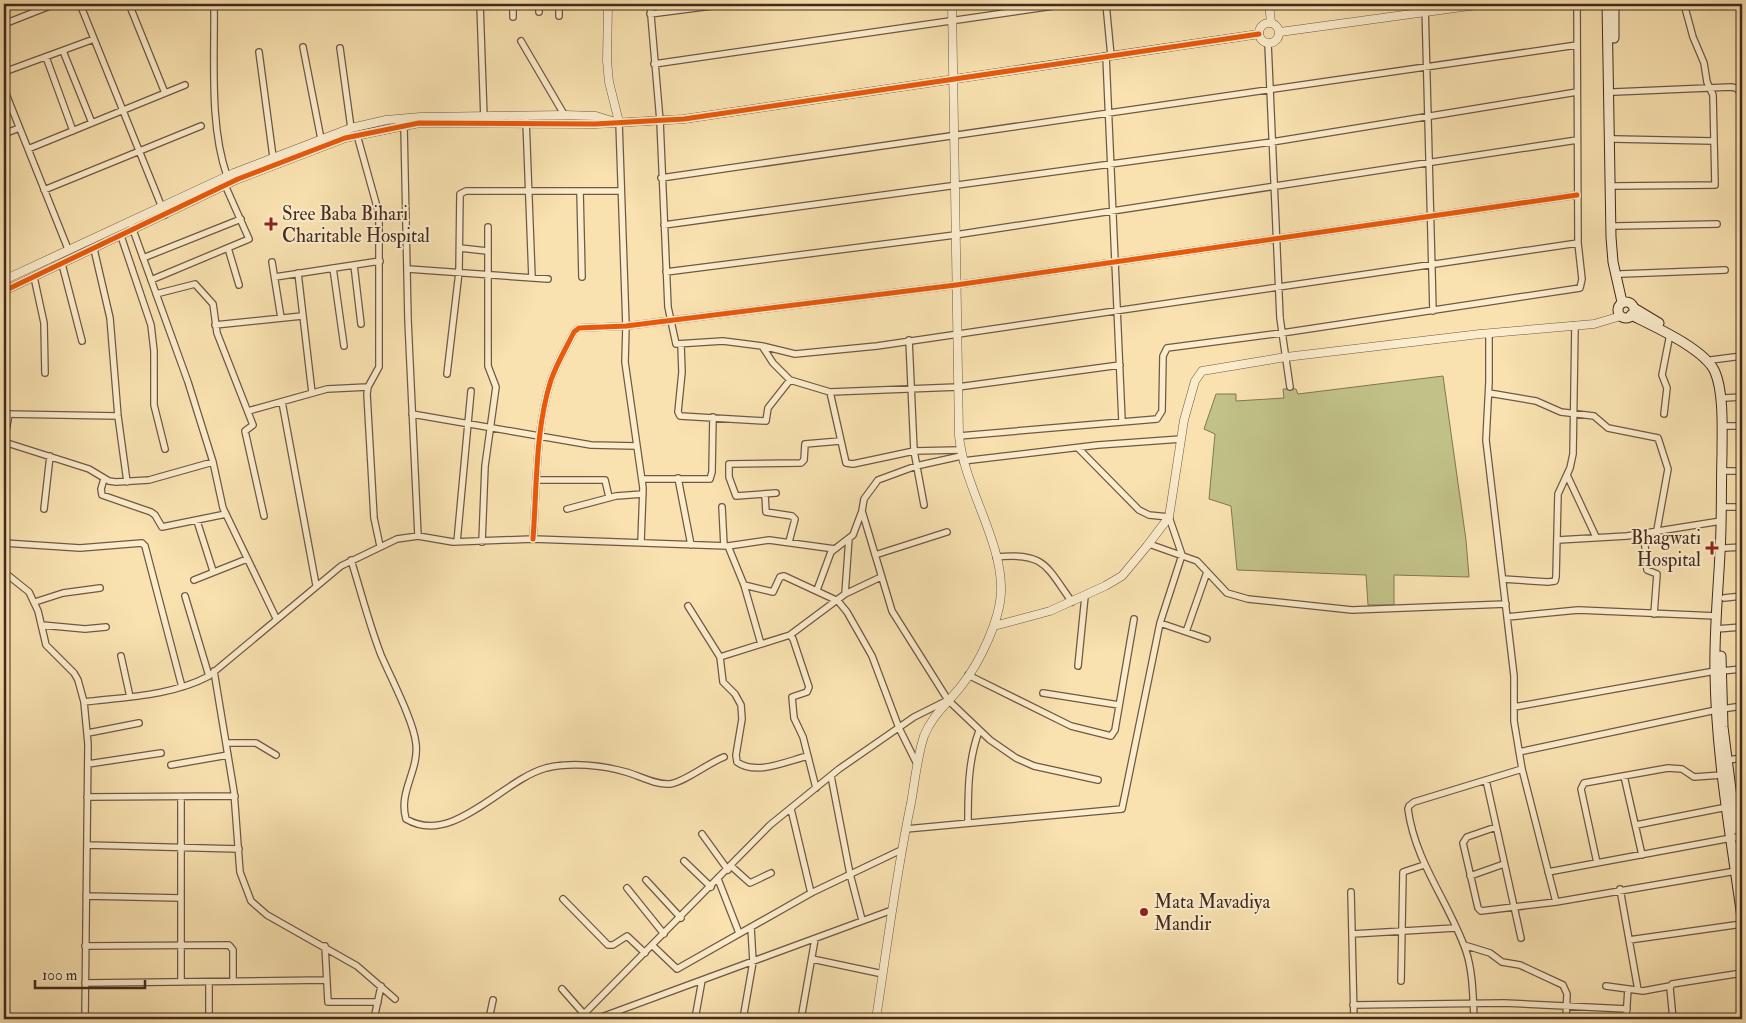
<svg xmlns="http://www.w3.org/2000/svg" width="1746" height="1023" font-family="'IM FELL Double Pica',serif">
<style>
.green{fill:#c1c288;stroke:#827653}
.lines{fill:none;stroke-linecap:round;stroke-linejoin:round}
.minor-casing{stroke:#705842;stroke-width:8}
.tertiary-casing{stroke:#705842;stroke-width:9}
.secondary-casing{stroke:#422a1e;stroke-width:11}
.minor{stroke:#fbeccc;stroke-width:5.5}
.tertiary{stroke:#fbeccc;stroke-width:8}
.secondary{stroke:#fbeccc;stroke-width:9}
.cycleway-casing{stroke:#fbeccc;stroke-width:8}
.cycleway{stroke:#e8590c;stroke-width:5}
.poi-dot{fill:#8f2418;stroke:#fbeccc;stroke-width:2}
.labels{text-anchor:middle;stroke-width:4;stroke-linejoin:round;paint-order:stroke}
.poi-label{font-size:19px;fill:#422a1e;stroke:#fbeccc;text-anchor:start}
</style>
<rect width="100%" height="100%" fill="#f9e2b0"/>
<filter id="stains"><feTurbulence type="fractalNoise" baseFrequency=".004" numOctaves="4"/><feColorMatrix values="0 0 0 0 .2 0 0 0 0 .09 0 0 0 0 .02 0 0 0 .5 -.17"/></filter>
<radialGradient id="worn" r=".72"><stop offset=".6" stop-color="#630" stop-opacity="0"/><stop offset="1" stop-color="#630" stop-opacity=".3"/></radialGradient>
<!-- green -->
<path class="green" d="M1443,376L1466,540L1469,577L1394,575V605H1368L1366,575L1237,570L1231,506L1209,499L1215,434L1204,429L1216,394H1236V401L1284,398L1283,389H1296L1298,394Z"/>
<g class="lines">
<!-- minor casing -->
<g class="minor-casing">
<path id="minor" d="M80,4L165,215
M129,4L165,93
M214,4C215,59 209,124 227,176
M480,4L484,119
M513,4V17
M539,4V12
M559,4V16
M650,4L660,121L668,307L676,344L723,341L762,346L773,363L790,380L830,392L958,387L1120,365
M1106,4L1111,56
M1425,4L1433,311
M4,14L6,23
M650,14L727,4
M4,24L55,4
M521,41L565,116
M1268,43L1280,318L1290,387
M303,47L321,139
M340,48L351,128
M63,51L92,123
M259,52L273,157
M1106,56L1122,421
M46,57L73,131
M654,64L1067,4
M4,72L94,39
M4,89L68,249
M1614,92L1731,87L1736,88L1742,94
M526,120L532,278
M619,122L626,326L625,362L643,488L641,542
M404,126L408,320L418,536
M4,134L19,128
M357,135L379,214V367L368,387L367,394L374,518L380,546
M1614,139L1713,141
M28,149L185,85
M661,178L1577,45
M1615,186L1715,185L1713,95L1707,82L1704,63L1693,37L1684,4
M44,190L201,126
M580,191L582,277
M664,225L1272,142L1577,92
M1616,226L1717,224
M132,227L188,382L213,462L223,508L276,618
M121,236L151,325L154,351V405L165,449
M228,248L239,285
M460,248L487,251
M94,249L110,318L118,416L127,482
M143,258L241,219
M272,262L281,318
M62,264L82,341
M354,265L361,324
M333,268L344,346
M408,269L548,279
M666,272L955,235L1577,140
M298,273L312,393
M1621,274L1725,270
M34,277L44,323L45,373
M275,277L380,261
M151,280L249,239L225,185
M156,294L195,284L213,304L217,333L253,425L245,431L264,516
M215,325L302,316
M909,340L914,451L924,505
M681,345L682,372L678,412L680,416L766,421L768,408L790,380
M762,346L795,354L877,346L1578,243
M1711,360L1742,356
M447,374L459,272L460,194L466,191H621
M830,392L846,463L853,464L914,451L960,450
M1489,393L1536,401L1561,412L1594,416L1608,428L1658,438L1668,469L1657,530
M1724,398L1742,397
M282,402L316,585
M248,411L327,389L368,387
M4,414L118,416
M9,414L4,442L89,469L109,481L116,482L149,480L213,462
M412,414L591,445L636,446
M1664,414L1667,388L1662,375L1670,334
M1725,426H1742
M959,436L1157,419L1162,411L1163,356L1167,348L1282,333L1580,288L1582,279L1578,243L1577,4
M963,461L1098,445L1181,439
M1726,471H1742
M1567,475L1596,537
M678,478L691,545
M104,479L101,489L102,495L151,512L155,515L162,527L226,514
M642,479H710L712,472L713,417
M537,480H605L609,497
M776,493L736,496L729,477V464L801,463L804,460L805,444L840,441
M765,495L766,512L792,516L795,519L789,542
M722,507L724,546
M1721,507H1742
M44,509L50,456
M567,509L616,496L643,494
M862,511L892,611L948,700L990,740L1016,758L1034,766L1098,780
M197,521L213,571
M1641,534L1645,546L1647,570L1657,574L1654,614
M533,539C537,487 535,430 551,380C557,363 566,348 574,332L579,328L626,326L956,285L1577,195
M1558,540L1627,536L1721,521
M457,542L471,391
M482,542L485,466L496,387L488,366V227
M4,543L80,548L142,543L145,546L182,687
M1149,544L1197,561L1227,593L1248,599L1352,610L1506,604
M728,546L769,540L835,549
M1725,548L1742,547
M875,555L947,532
M996,557C1045,552 1046,566 1072,602
M351,560C361,592 369,624 381,655C391,678 414,722 416,744C419,771 398,792 406,819C453,847 502,780 546,768C571,762 602,765 626,772C640,776 655,785 670,784C685,782 708,763 724,757
M4,572L29,592L38,611L46,645L74,673L78,680L84,702L88,744L85,1019
M1503,579L1548,582L1555,581L1556,577L1558,494L1570,468L1573,454L1575,325
M194,580L247,559
M744,585L773,592L780,577L784,576L838,601L847,612L872,656L899,728L917,764
M817,590L831,552L853,535L862,511L864,499L878,480L916,466L961,456
M845,594L849,538
M185,596L209,676
M1724,598L1742,596
M35,602L63,593L100,588
M688,606L720,657L723,682L735,694L741,705L742,719L736,755L737,762C756,776 787,761 808,756
M1507,617L1578,610L1717,616
M1160,623L1207,639
M42,625L85,629L106,627
M1716,629L1742,627
M1186,632L1207,572
M790,635L845,594L881,577
M121,656L130,697
M720,657L790,635L793,639L809,687L807,692L792,697L794,718L803,737L816,788
M1078,666L1085,596
M214,671L234,792L240,872L251,901L267,915L357,966L395,999
M1721,671L1742,669
M968,675L1071,726L1111,736L1115,730L1134,619
M1043,693L1119,705
M84,702C126,697 171,696 209,676L341,566L397,539L418,536L453,542L533,539L728,546L744,585L761,644
M1514,707L1715,671
M1722,709L1742,706
M88,733L139,723
M226,743H256L276,755
M1519,752L1716,710
M1728,760L1742,758
M88,764L161,753
M171,765L228,755
M1522,769L1556,902
M831,776L850,874L862,920
M1624,776L1642,855
M1486,780L1521,938
M87,797L235,796
M181,797V982
M791,809L811,893
M968,823C968,791 968,761 979,731
M1636,825L1727,807
M1496,827L1467,837L1463,843L1478,908L1481,911L1556,902L1736,871
M906,829L1122,809L1160,623L1182,555L1169,517L1149,515L1139,510L1078,448
M702,834L728,870
M87,845L239,849
M684,861L711,887
M1597,863L1581,789L1584,783L1668,768L1682,769L1694,777L1722,775
M731,866L750,883L771,873
M1548,872L1742,836
M1470,876L1504,864
M718,879L739,933
M646,880L681,918
M627,888L664,934
M1620,889L1638,990
M1351,892L1354,1019
M86,896L180,898
M563,899L608,945H613L627,936L645,953
M1352,934L1455,928
M1629,940L1742,924
M1464,945L1490,953L1502,962L1520,965L1563,985L1567,994L1566,1019
M85,946L229,945L233,950V981
M325,946L328,1002H378
M653,946L677,969L811,893L901,850
M812,959L883,974
M1401,981L1403,872L1424,865
M85,983L327,980
M1606,986L1643,991L1670,986
M562,989L584,1014
M1353,1005L1504,1003L1627,1009
M209,1019V982
M374,1019L381,986
M489,1019L493,1000
M579,1019L770,825L839,769L914,717L946,701
M596,1019L892,910
M695,1019L702,980
M743,1019L753,962L751,927
M801,1019L815,939
M1474,1019C1473,997 1473,972 1466,951C1449,902 1415,862 1408,809L1409,806L1414,802L1522,769L1514,721V676L1486,440L1489,382V333
M1626,1019L1628,989
M1673,1019L1670,988L1672,984L1742,973"/>
</g>
<!-- tertiary casing -->
<g class="tertiary-casing">
<path id="tertiary" d="M608,4L607,61L609,82L619,122
M1269,4L1271,22
M1259 33a10 10 0 1 1 20 0a10 10 0 1 1-20 0Z
M1280,32L1484,4
M4,280L234,173L351,128L386,120L420,117L565,115L596,116L612,121
M4,291L238,179L345,138L419,123L595,124L684,119L1259,34
M994,626L1050,611L1105,586L1122,576L1147,546L1169,517L1184,420L1195,381L1202,371L1286,357L1480,334L1594,324L1621,316
M876,1019C887,947 896,874 911,803C915,781 917,757 924,736C932,715 949,702 962,685C980,662 1000,620 1001,592C1003,542 964,487 959,436L952,4"/>
</g>
<!-- secondary casing -->
<g class="secondary-casing">
<path id="secondary" d="M1607,4L1611,237L1613,262L1622,302
M1614,4V38
M1618 310a8 8 0 1 1 16 0a8 8 0 1 1-16 0Z
M1634,308L1659,323
M1631,315C1653,326 1705,349 1715,372C1724,393 1722,431 1722,454C1721,487 1722,520 1720,553C1718,593 1714,633 1715,673C1716,755 1731,837 1742,918
M1721,656L1723,727L1736,829
M1740,857L1742,872"/>
</g>
<!-- minor -->
<use href="#minor" class="minor"/>
<!-- tertiary -->
<use href="#tertiary" class="tertiary"/>
<!-- secondary -->
<use href="#secondary" class="secondary"/>
<!-- cycleway casing -->
<g class="cycleway-casing">
<path id="cycleway" d="M4,291L238,179L345,138L419,123L595,124L684,119L1259,34
M533,539C537,487 535,430 551,380C557,363 566,348 574,332L579,328L626,326L956,285L1577,195"/>
</g>
<!-- cycleway -->
<use href="#cycleway" class="cycleway"/>
</g>
<!-- markers -->
<g class="poi-dot">
<path d="M268.5 216.5h5v5h5v5h-5v5h-5v-5h-5v-5h5z"/>
<path d="M1709.5 540.5h5v5h5v5h-5v5h-5v-5h-5v-5h5z"/>
<circle cx="1144" cy="912" r="5"/>
</g>
<g class="labels">
<!-- poi labels -->
<g class="poi-label">
<text x="282" y="220">Sree Baba Bihari<tspan x="282" dy="22">Charitable Hospital</tspan></text>
<text x="1701" y="544" text-anchor="end">Bhagwati<tspan x="1701" dy="22">Hospital</tspan></text>
<text x="1154" y="908">Mata Mavadiya<tspan x="1154" dy="22">Mandir</tspan></text>
</g>
</g>
<!-- margin -->
<rect width="1746" height="1023" fill="none" stroke="#f9e2b0" stroke-width="20"/>
<rect x="5" y="5" width="1736" height="1013" fill="none" stroke="#422a1e" stroke-width="2.5"/>
<rect x="10" y="10" width="1726" height="1003" fill="none" stroke="#422a1e"/>
<!-- scale -->
<path d="M35 980v8h110v-8" fill="none" stroke="#422a1e" stroke-width="2.5"/>
<text x="42" y="980" font-size="15" fill="#422a1e" stroke="#fbeccc" stroke-width="4" paint-order="stroke">100 m</text>
<rect width="100%" height="100%" filter="url(#stains)"/>
<rect width="100%" height="100%" fill="url(#worn)"/>
</svg>
